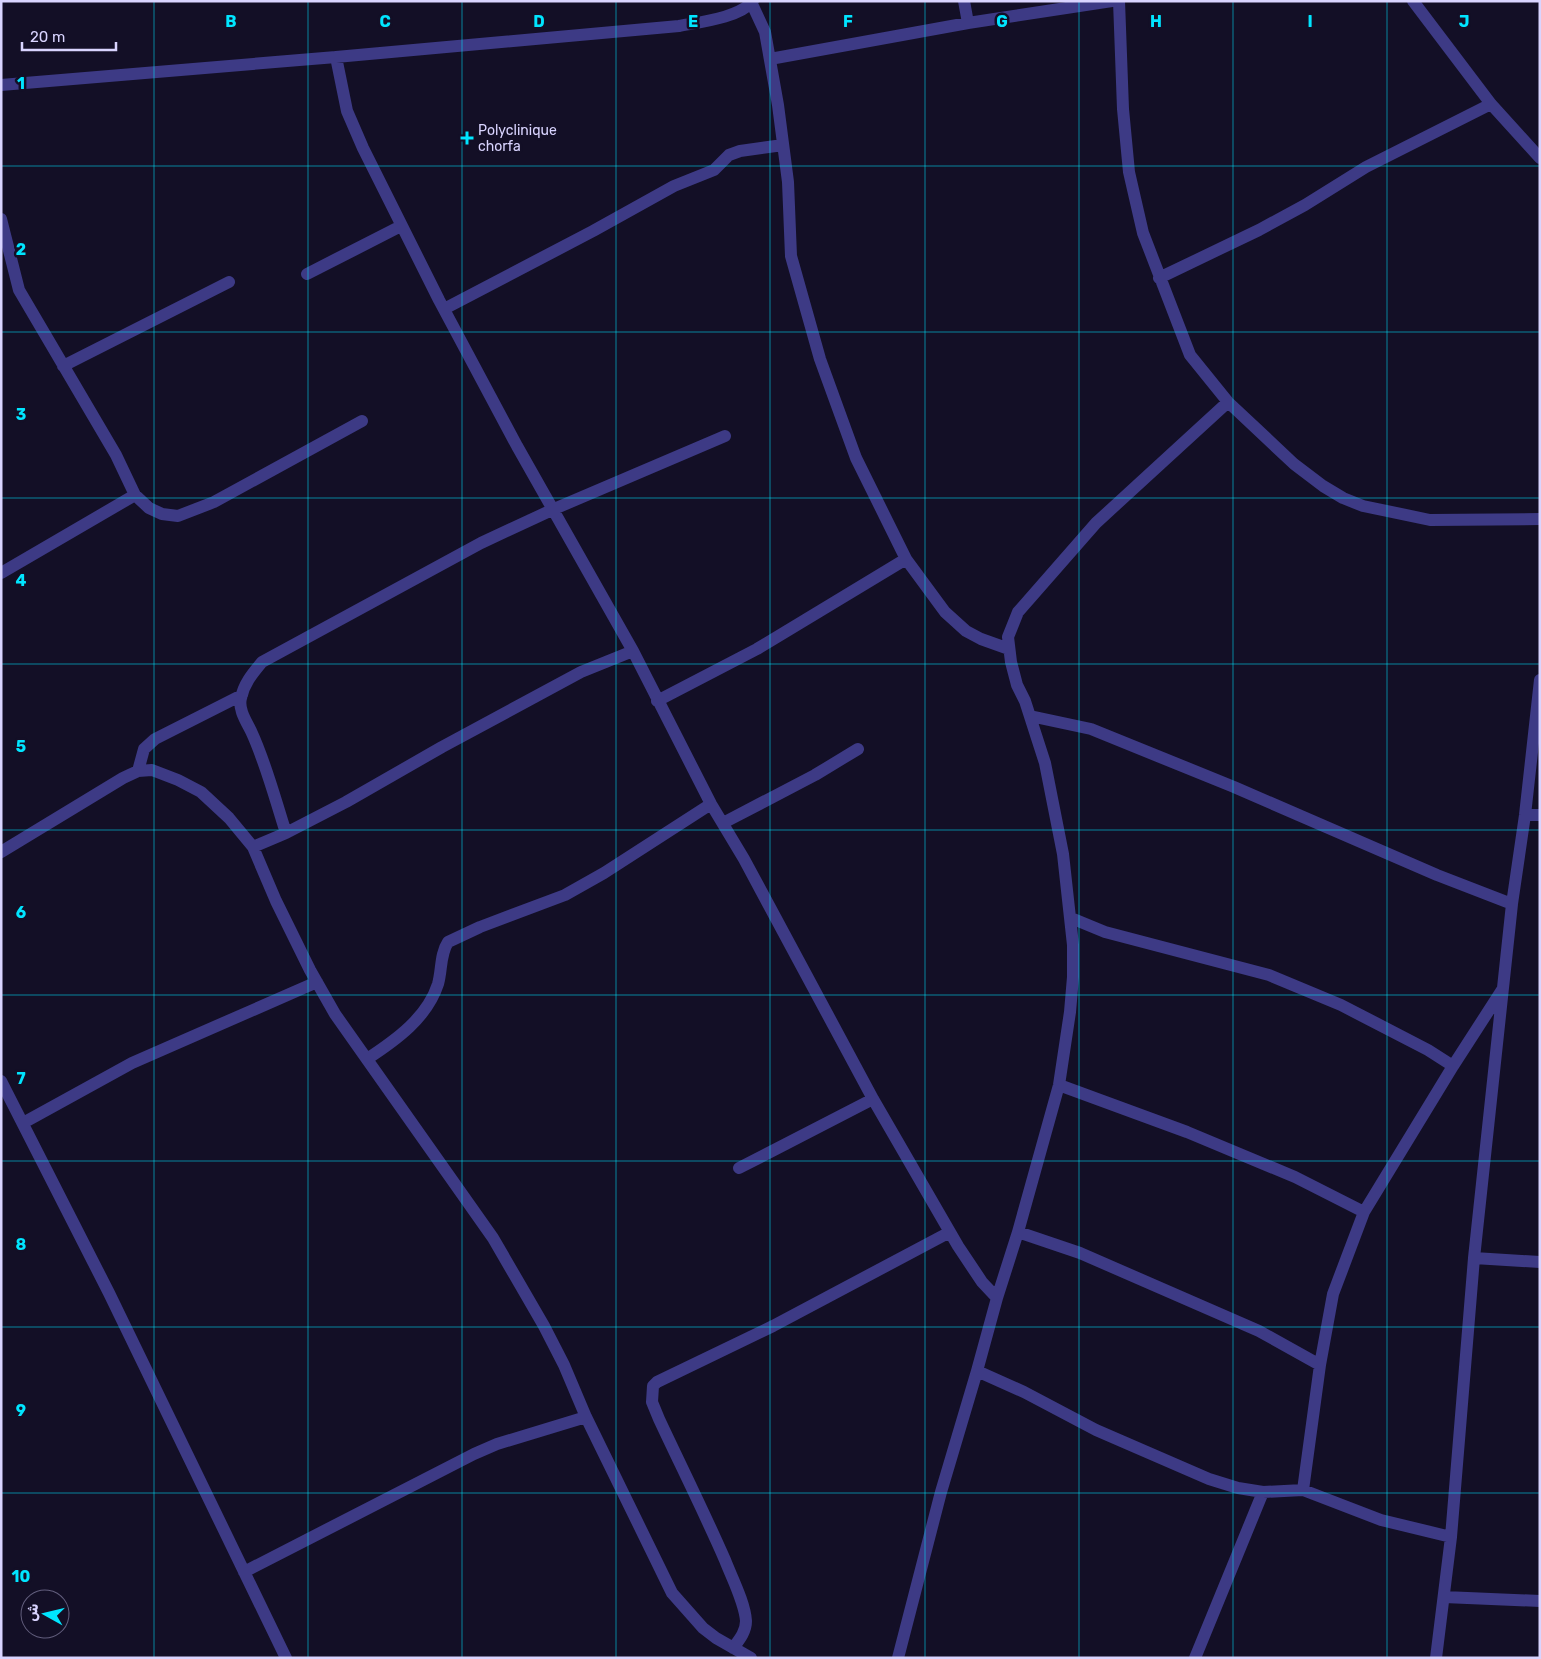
<svg xmlns="http://www.w3.org/2000/svg" width="1541" height="1659" font-family="Rubik,'Noto Sans Arabic',sans-serif">
<style>
.lines{fill:none;stroke-linecap:round;stroke-linejoin:round}
.minor{stroke:#3d3a85;stroke-width:12}
.grid{fill:none;stroke:#00e5ff;stroke-width:1;stroke-opacity:0.55}
.poi-dot{fill:#00e5ff;stroke:#130f26;stroke-width:2}
.labels{text-anchor:middle;stroke-width:5;stroke-linejoin:round;paint-order:stroke}
.poi-label{font-size:14px;fill:#d9d4ff;stroke:#130f26;text-anchor:start}
.grid-label{font-size:16px;text-anchor:middle;font-weight:bold;fill:#00e5ff;stroke:#130f26;stroke-width:5;stroke-linejoin:round;paint-order:stroke}
</style>
<rect width="100%" height="100%" fill="#130f26"/>
<g class="lines">
<!-- minor -->
<path class="minor" d="M964,1L968,23
M1119,1L1123,109L1129,172L1143,233L1190,355L1228,402L1294,464L1323,486L1343,498L1363,506L1430,520L1540,519
M1413,1L1491,104L1540,158
M752,4L765,32L778,105L788,182L791,256L820,359L856,458L906,559L945,612L966,631L981,639L1009,649
M336,57L347,111L363,148L439,300L517,446L633,651L711,804L744,859L873,1099L958,1246L982,1282L997,1298
M770,59L968,23L1112,1
M1,85L336,57L679,26C700,22 739,18 753,1
M1,219L19,290L116,455L135,495L149,508L162,514L178,516L214,502L362,421
M307,274L401,226
M1159,278L1259,230L1305,205L1366,167L1491,104
M444,309L593,231L674,186L714,170L729,155L740,151L783,145
M63,366L229,282
M1,573L135,495
M657,701L757,649L906,559
M1030,716L1091,729L1234,787L1437,875L1512,904
M138,771L144,749L155,739L242,695
M1525,815H1540
M723,823L815,775L858,749
M286,833C275,799 266,763 251,731C246,721 238,709 241,698C244,683 253,673 262,662L481,543L554,509L725,436
M253,847L286,833L346,802L442,747L581,672L633,651
M1,852L123,778L138,771L152,770L178,780L201,792L229,818L253,847L276,901L310,970L335,1014L493,1238L544,1326L564,1365L586,1417L672,1593L703,1628L716,1638L751,1658
M1071,918L1105,932L1269,975L1341,1005L1428,1050L1453,1066L1502,990
M367,1059C396,1040 427,1018 438,984C442,970 440,954 448,942L480,927L565,895L604,873L711,804
M1,1081L109,1293L286,1658
M1059,1085L1187,1132L1295,1177L1364,1212
M23,1123L132,1063L317,982
M739,1168L873,1099
M1018,1232L1080,1253L1259,1331L1320,1365
M1474,1258L1540,1262
M977,1371L1024,1392L1096,1430L1209,1479L1238,1488L1263,1492L1303,1490
M1451,1537L1381,1520L1303,1490L1320,1365L1333,1294L1364,1212L1453,1066
M244,1572L474,1454L497,1444L586,1417
M1444,1597L1540,1601
M733,1648C739,1640 746,1632 746,1621C745,1603 732,1578 725,1560C704,1512 681,1466 659,1419L652,1402L653,1386L657,1382L773,1326L950,1232
M898,1658L941,1492L977,1371L997,1298L1018,1232L1059,1085L1070,1012L1073,977V945L1063,854L1045,763L1025,701L1017,685L1011,662L1008,637L1018,612L1096,523L1228,402
M1195,1658L1263,1492
M1436,1658L1451,1537L1474,1258L1512,904L1525,815L1540,680"/>
</g>
<!-- grid -->
<path class="grid" d="M154,1V1658M308,1V1658M462,1V1658M616,1V1658M770,1V1658M925,1V1658M1079,1V1658M1233,1V1658M1387,1V1658M1,166H1540M1,332H1540M1,498H1540M1,664H1540M1,830H1540M1,995H1540M1,1161H1540M1,1327H1540M1,1493H1540"/>
<!-- markers -->
<path class="poi-dot" d="M464.5 130.5h5v5h5v5h-5v5h-5v-5h-5v-5h5z"/>
<g class="labels">
<!-- poi labels -->
<g class="poi-label">
<text x="478" y="135">Polyclinique<tspan x="478" dy="16">chorfa</tspan></text>
</g>
</g>
<g class="grid-label">
<text x="231" y="27">B</text>
<text x="385" y="27">C</text>
<text x="539" y="27">D</text>
<text x="693" y="27">E</text>
<text x="848" y="27">F</text>
<text x="1002" y="27">G</text>
<text x="1156" y="27">H</text>
<text x="1310" y="27">I</text>
<text x="1464" y="27">J</text>
<text x="21" y="89">1</text>
<text x="21" y="255">2</text>
<text x="21" y="420">3</text>
<text x="21" y="586">4</text>
<text x="21" y="752">5</text>
<text x="21" y="918">6</text>
<text x="21" y="1084">7</text>
<text x="21" y="1250">8</text>
<text x="21" y="1416">9</text>
<text x="21" y="1582">10</text>
</g>
<!-- border -->
<rect width="1541" height="1659" fill="none" stroke="#d9d4ff" stroke-width="5"/>
<!-- north arrow -->
<g transform="translate(45 1614) rotate(278)"><circle r="24" fill="#130f26" stroke="#625e7d"/>
<path d="M0-4L9 19L0 12L-9 19Z" fill="#00e5ff"/>
<text y="-8" font-size="14" font-weight="bold" text-anchor="middle" fill="#d9d4ff">ش</text>
</g>
<!-- scale -->
<path d="M22 42v8h94v-8" fill="none" stroke="#d9d4ff" stroke-width="2.5"/>
<text x="30" y="42" font-size="15" fill="#d9d4ff" stroke="#130f26" stroke-width="4" paint-order="stroke">20 m</text>
</svg>
